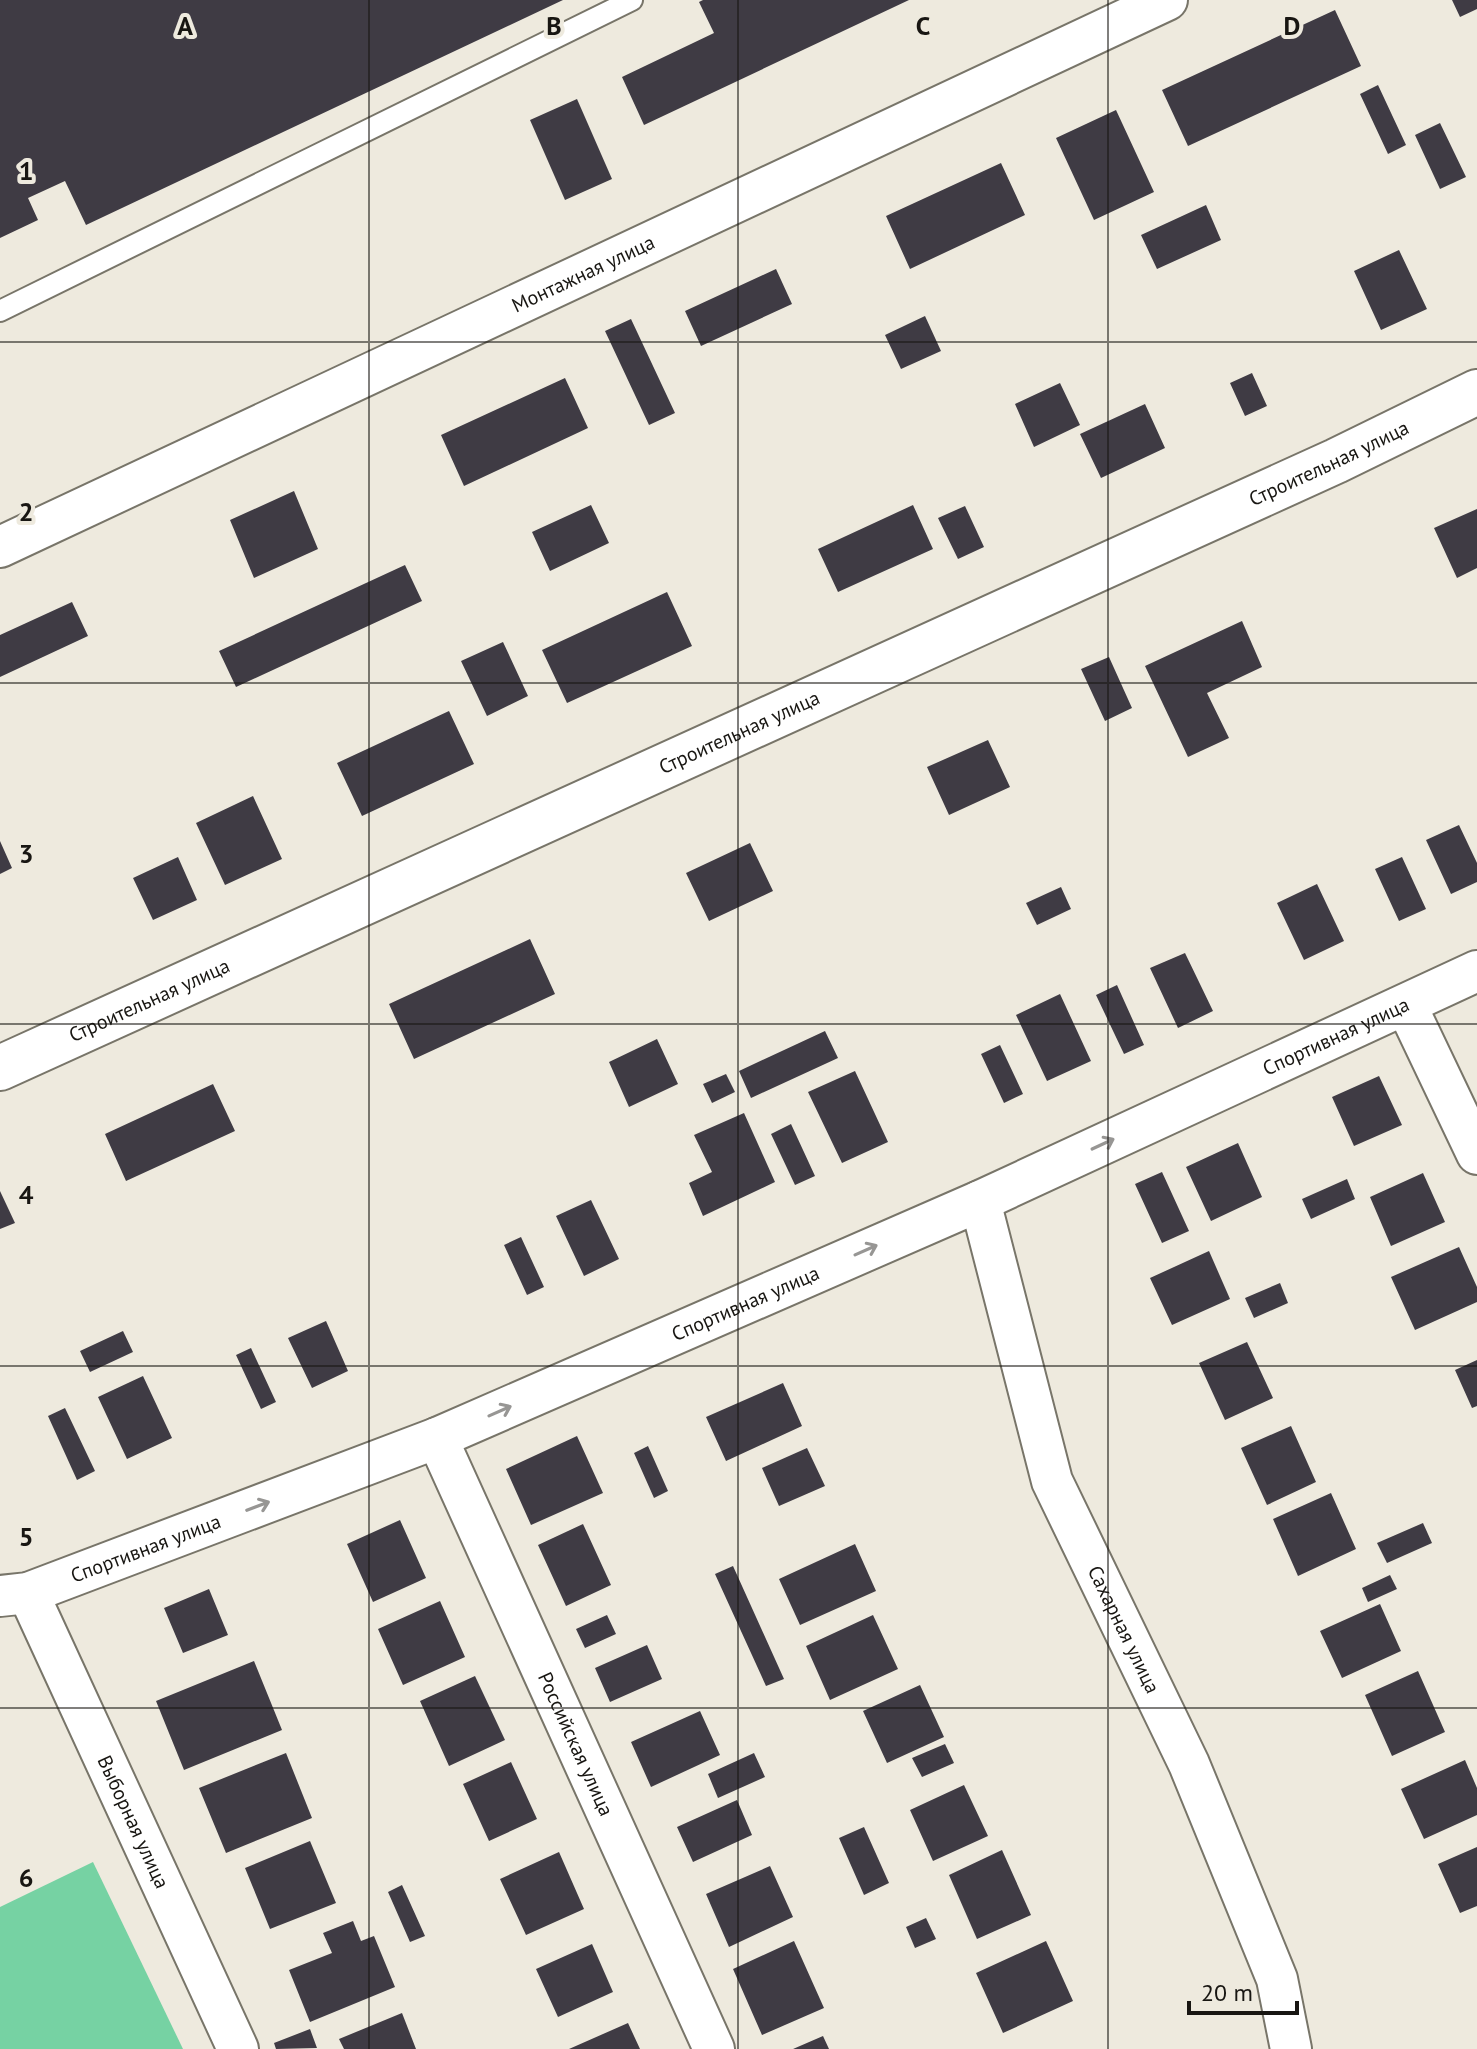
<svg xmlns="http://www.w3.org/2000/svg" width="1477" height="2049" font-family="'PT Sans',sans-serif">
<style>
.green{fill:#76d2a3}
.building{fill:#3f3b44}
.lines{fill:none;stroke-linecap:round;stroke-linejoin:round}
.lane-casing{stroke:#787569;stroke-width:24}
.street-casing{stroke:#787569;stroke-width:44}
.secondary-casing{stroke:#787569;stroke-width:48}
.lane{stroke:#fff;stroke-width:20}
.street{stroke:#fff;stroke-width:40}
.secondary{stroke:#fff;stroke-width:44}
.oneway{stroke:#979694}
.grid{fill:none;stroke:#181612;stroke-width:2;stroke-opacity:0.55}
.labels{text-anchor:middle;stroke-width:8;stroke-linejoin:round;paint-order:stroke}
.street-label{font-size:20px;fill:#181612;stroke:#eeeade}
.grid-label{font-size:26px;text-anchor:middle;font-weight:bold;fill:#181612;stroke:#eeeade;stroke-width:8;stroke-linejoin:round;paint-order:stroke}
</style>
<rect width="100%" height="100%" fill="#eeeade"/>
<!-- green -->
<path class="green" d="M93,1862L183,2049H0V1907Z"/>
<!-- building -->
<path class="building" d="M0,0H563L86,225L65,181L28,198L38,220L0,238Z
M703,0H909L644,125L622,77L714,33L699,2Z
M1452,0H1477V9L1460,17Z
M1335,10L1361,66L1188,146L1162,90Z
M1378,85L1406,145L1388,154L1360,94Z
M577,99L612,179L565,200L530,120Z
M1116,110L1154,192L1094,220L1056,138Z
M1440,123L1466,177L1440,189L1415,135Z
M1001,163L1025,215L910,269L886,216Z
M1206,205L1221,240L1157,269L1141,235Z
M1399,250L1427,309L1381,330L1354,271Z
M776,269L792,304L701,346L685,311Z
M925,316L941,351L901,369L885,335Z
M631,319L675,413L649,425L605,331Z
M1252,373L1267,406L1245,416L1230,383Z
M565,378L588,428L464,486L441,435Z
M1060,383L1080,425L1034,447L1015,404Z
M1145,404L1165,448L1101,478L1080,434Z
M294,491L318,549L254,578L230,520Z
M591,505L609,543L550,571L532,532Z
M913,505L933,549L838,592L818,549Z
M965,506L984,547L958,559L938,518Z
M1477,509V568L1457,578L1434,528Z
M405,565L422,601L236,687L219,651Z
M667,592L692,646L567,703L542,650Z
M72,602L88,636L0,677V635Z
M1242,621L1262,667L1207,693L1229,738L1188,757L1145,666Z
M503,642L528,696L487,716L461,661Z
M1109,657L1132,708L1105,721L1081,669Z
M449,711L474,764L362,816L337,763Z
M988,740L1010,787L949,815L927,767Z
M253,796L282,859L225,885L196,823Z
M1459,825L1477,863V882L1451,894L1426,840Z
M0,841L12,868L0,874Z
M750,843L773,891L709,921L686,873Z
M178,857L197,900L153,920L133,878Z
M1402,857L1426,909L1399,921L1375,869Z
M1317,884L1344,941L1304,960L1277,903Z
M1061,887L1071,909L1037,925L1026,903Z
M530,939L555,994L414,1059L389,1004Z
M1185,953L1213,1011L1178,1028L1150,968Z
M1117,985L1144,1045L1124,1054L1096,995Z
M1060,994L1091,1061L1047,1081L1016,1015Z
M825,1031L838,1058L751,1098L739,1071Z
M657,1039L678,1084L629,1107L609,1062Z
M1000,1045L1023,1094L1004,1103L981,1054Z
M855,1071L888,1142L842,1163L808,1092Z
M726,1074L735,1092L712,1103L703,1084Z
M1379,1076L1402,1125L1354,1146L1332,1097Z
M213,1084L235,1131L126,1181L105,1134Z
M744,1113L775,1182L703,1216L689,1183L712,1172L694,1135Z
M791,1124L815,1176L795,1185L771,1134Z
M1238,1143L1262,1197L1211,1221L1186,1167Z
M1162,1172L1189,1231L1162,1243L1135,1184Z
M1423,1173L1445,1222L1391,1246L1370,1197Z
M1347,1179L1355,1199L1311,1219L1302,1199Z
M0,1191L15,1223L0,1229Z
M591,1200L619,1259L584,1276L556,1216Z
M521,1237L544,1287L527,1295L504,1245Z
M1459,1247L1477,1287V1302L1415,1330L1391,1277Z
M1209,1251L1230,1299L1172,1325L1150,1278Z
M1280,1283L1288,1303L1254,1318L1245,1298Z
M326,1321L348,1371L312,1388L288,1338Z
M123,1331L133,1352L90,1372L80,1351Z
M1247,1342L1273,1398L1225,1420L1199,1363Z
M251,1348L276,1402L261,1409L236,1355Z
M1477,1360V1406L1472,1408L1455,1370Z
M143,1376L172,1438L127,1459L98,1397Z
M783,1383L802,1426L726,1461L706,1417Z
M65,1408L95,1471L77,1480L48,1416Z
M1291,1426L1316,1482L1267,1505L1241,1448Z
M577,1436L603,1493L531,1525L506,1469Z
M648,1446L668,1491L654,1498L634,1453Z
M807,1448L825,1486L779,1506L762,1468Z
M1331,1493L1356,1549L1298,1576L1273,1519Z
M400,1520L426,1578L373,1602L347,1544Z
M1423,1523L1432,1543L1387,1563L1377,1543Z
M583,1524L611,1585L566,1606L538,1545Z
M855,1544L876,1591L800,1625L779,1579Z
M733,1566L784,1679L766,1686L715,1574Z
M1390,1575L1397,1589L1368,1602L1362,1588Z
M209,1589L228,1635L183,1653L164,1608Z
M440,1601L465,1657L403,1685L378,1629Z
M1380,1604L1401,1651L1342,1678L1320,1631Z
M607,1615L616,1634L585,1648L576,1629Z
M873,1615L898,1669L830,1700L806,1646Z
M647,1645L662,1679L610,1702L595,1668Z
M254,1661L282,1730L184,1770L156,1701Z
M1418,1671L1445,1732L1392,1756L1365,1695Z
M475,1676L505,1740L449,1766L420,1701Z
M920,1685L944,1737L887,1763L863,1711Z
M700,1711L720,1755L651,1787L631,1742Z
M945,1744L954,1763L922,1777L912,1758Z
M286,1753L312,1818L226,1853L199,1788Z
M754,1753L765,1777L718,1798L708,1774Z
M1465,1760L1477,1788V1815L1424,1839L1401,1789Z
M511,1762L537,1819L489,1841L463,1784Z
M964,1785L988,1836L933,1861L910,1810Z
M737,1800L752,1835L693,1862L677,1827Z
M864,1827L889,1883L864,1895L839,1838Z
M310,1841L336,1903L270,1929L245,1868Z
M1477,1847V1906L1460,1913L1438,1864Z
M1002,1850L1031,1915L977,1939L949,1875Z
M559,1852L584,1909L526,1935L500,1879Z
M770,1866L793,1917L729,1947L706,1894Z
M402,1885L425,1936L410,1942L388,1892Z
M926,1918L936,1939L915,1948L906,1927Z
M353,1921L361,1941L374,1936L395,1987L310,2022L289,1970L332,1953L323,1933Z
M794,1941L824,2008L762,2035L733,1969Z
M1046,1941L1073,2001L1003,2033L976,1973Z
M592,1944L613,1992L558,2017L536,1969Z
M402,2013L416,2049H344L339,2039Z
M628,2023L640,2049H569Z
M310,2029L317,2048L276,2049L274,2043Z
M823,2036L829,2049H793Z"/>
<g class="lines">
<!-- lane casing -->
<g class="lane-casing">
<path id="lane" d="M0,311L632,0"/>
</g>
<!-- street casing -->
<g class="street-casing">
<g id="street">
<path id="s1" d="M0,547L1167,0"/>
<path d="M1406,1005L1477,1154"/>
<path id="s2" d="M980,1201L1052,1481L1189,1764L1277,1979L1291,2049"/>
<path id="s3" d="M437,1438L714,2049"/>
<path id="s4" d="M28,1593L238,2049"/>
<path id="s5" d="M0,1596L28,1593L437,1438L980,1201L1477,971"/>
</g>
</g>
<!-- secondary casing -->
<g class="secondary-casing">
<g id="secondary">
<path id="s6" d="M0,1068L1336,461L1477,392"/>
</g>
</g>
<!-- lane -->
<use href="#lane" class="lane"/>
<!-- street -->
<use href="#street" class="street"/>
<!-- secondary -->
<use href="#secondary" class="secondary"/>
</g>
<!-- one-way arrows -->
<defs><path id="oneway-shaft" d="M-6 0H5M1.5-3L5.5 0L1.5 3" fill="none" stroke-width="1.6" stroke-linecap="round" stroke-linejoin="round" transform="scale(2)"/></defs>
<g class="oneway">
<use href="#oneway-shaft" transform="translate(1103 1144) rotate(-25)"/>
<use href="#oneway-shaft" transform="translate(866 1250) rotate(-24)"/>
<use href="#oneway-shaft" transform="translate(500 1411) rotate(-24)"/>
<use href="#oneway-shaft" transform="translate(258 1506) rotate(-21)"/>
</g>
<!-- grid -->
<path class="grid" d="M369,0V2049M738,0V2049M1108,0V2049M0,342H1477M0,683H1477M0,1024H1477M0,1366H1477M0,1708H1477"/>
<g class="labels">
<!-- street labels -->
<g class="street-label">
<text dy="7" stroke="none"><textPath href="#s1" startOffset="644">Монтажная улица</textPath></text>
<text dy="7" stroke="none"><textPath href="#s6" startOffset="1460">Строительная улица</textPath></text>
<text dy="7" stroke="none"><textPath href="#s6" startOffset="812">Строительная улица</textPath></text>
<text dy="7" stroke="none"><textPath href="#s6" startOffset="164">Строительная улица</textPath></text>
<text dy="7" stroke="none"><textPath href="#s5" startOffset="1450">Спортивная улица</textPath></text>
<text dy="7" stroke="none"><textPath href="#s5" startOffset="802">Спортивная улица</textPath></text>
<text dy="7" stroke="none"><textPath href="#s5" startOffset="154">Спортивная улица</textPath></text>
<text dy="7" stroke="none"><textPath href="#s2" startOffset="454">Сахарная улица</textPath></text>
<text dy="7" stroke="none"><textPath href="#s3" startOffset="336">Российская улица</textPath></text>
<text dy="7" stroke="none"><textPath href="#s4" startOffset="252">Выборная улица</textPath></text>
</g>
</g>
<g class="grid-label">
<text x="185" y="35">A</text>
<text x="554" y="35">B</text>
<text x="923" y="35">C</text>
<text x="1292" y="35">D</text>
<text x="26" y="180">1</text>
<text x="26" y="521">2</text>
<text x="26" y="863">3</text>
<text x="26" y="1204">4</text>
<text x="26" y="1546">5</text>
<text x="26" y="1887">6</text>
</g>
<!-- scale -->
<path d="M1189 2001v12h108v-12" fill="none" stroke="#181612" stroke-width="4"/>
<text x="1201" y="2001" font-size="24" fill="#181612" stroke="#eeeade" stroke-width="6" paint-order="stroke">20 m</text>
</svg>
